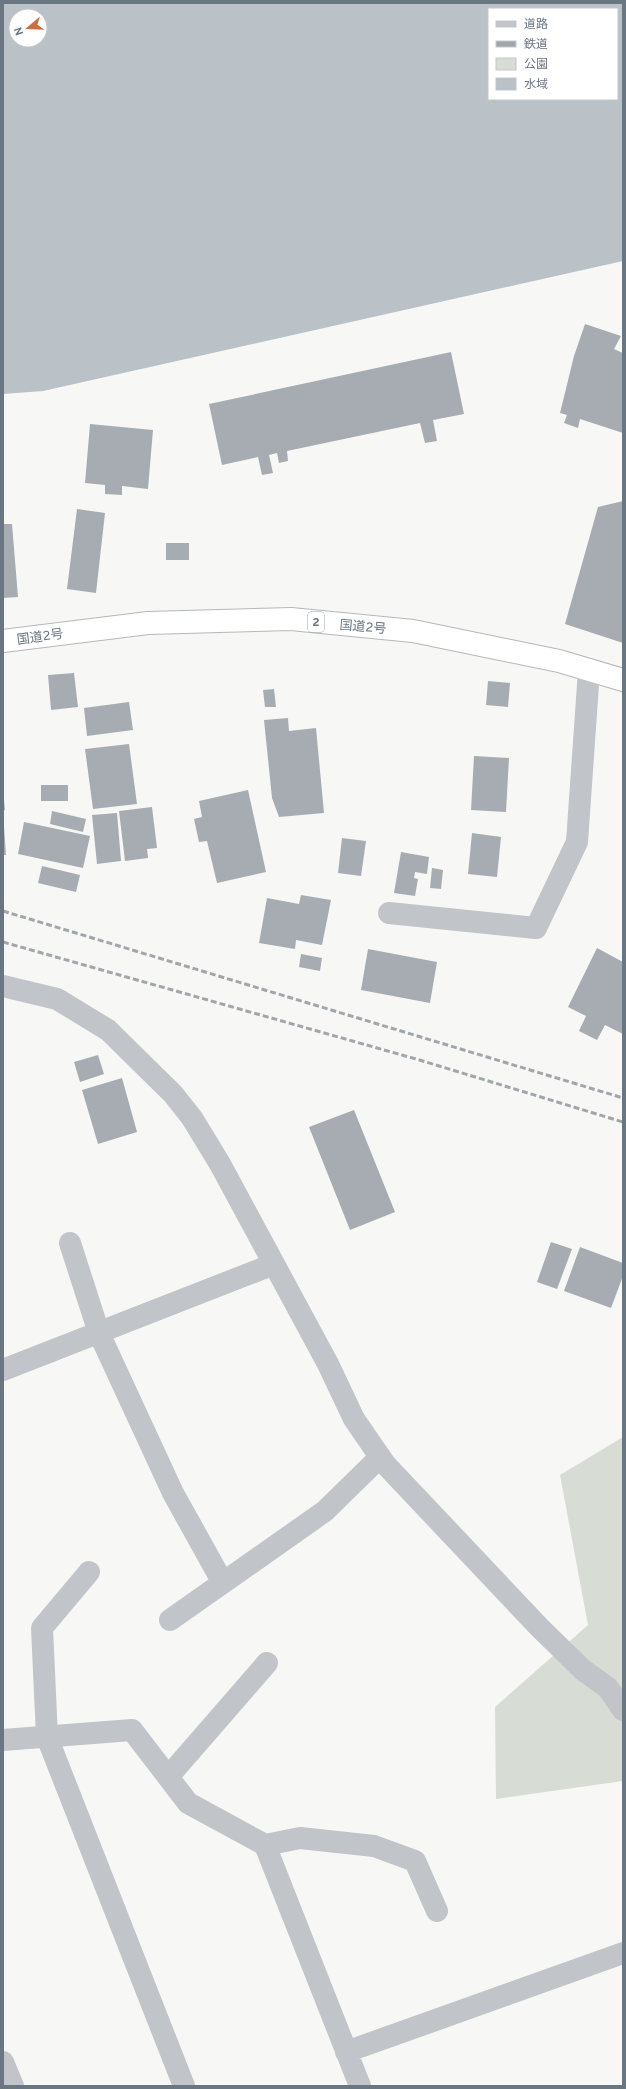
<svg xmlns="http://www.w3.org/2000/svg" width="626" height="2089" font-family="Overpass,'Noto Sans JP',sans-serif">
<style>
.green{fill:#d7dcd5}
.water{fill:#bac1c7;fill-rule:evenodd}
.building{fill:#a6acb2}
.lines{fill:none;stroke-linecap:round;stroke-linejoin:round}
.highway-casing{stroke:#b4b7ba;stroke-width:24}
.minor{stroke:#c1c4c8;stroke-width:22}
.highway{stroke:#fff;stroke-width:22}
.rail{stroke:#a1a6ab;stroke-width:3;stroke-dasharray:6 3;stroke-linecap:butt}
.labels{text-anchor:middle;stroke-width:4;stroke-linejoin:round;paint-order:stroke}
.shield{fill:#fff;stroke:#979fa8;stroke-width:1}
.shield-label{font-size:12px;font-weight:bold;fill:#6a7682}
.street-label{font-size:13px;fill:#6a7682;stroke:#fff}
</style>
<rect width="100%" height="100%" fill="#f7f8f5"/>
<!-- green -->
<path class="green" d="M623,1437V1781L496,1799L495,1707L588,1625L560,1475Z"/>
<!-- water -->
<path class="water" d="M3,3H623V261L43,391L3,394ZM489,9H617V99H489ZM16,16H40V40H16Z"/>
<!-- building -->
<path class="building" d="M585,324L621,336L614,349L623,353V433L580,419L578,428L564,423L567,415L560,413L574,356Z
M451,352L464,414L433,420L437,441L425,443L420,423L287,451L288,461L279,463L277,453L269,455L273,473L262,475L258,457L222,465L209,404Z
M90,424L153,430L148,489L122,486V495L105,494V485L85,483Z
M623,501V643L565,624L598,507Z
M77,509L105,513L96,593L67,589Z
M3,524H12L18,597L3,598Z
M166,543H189V560H166Z
M74,673L78,707L51,710L48,675Z
M488,681L510,683L508,707L486,705Z
M274,689L276,707H265L263,690Z
M129,702L133,730L87,736L84,708Z
M288,718L289,731L316,728L324,813L279,817L272,798L264,720Z
M129,744L137,804L93,809L85,749Z
M474,756L509,758L506,812L471,810Z
M41,785H68V801H41Z
M248,790L266,872L217,883L207,841L199,842L194,819L202,817L199,801Z
M3,800H4L5,810L3,811Z
M152,807L157,848L147,849L148,858L125,861L119,811Z
M52,811L86,819L83,832L50,824Z
M117,813L121,861L97,864L92,815Z
M24,822L90,836L83,868L18,854Z
M3,826H4L6,855H3Z
M472,833L501,837L497,877L468,874Z
M342,838L366,841L361,876L338,873Z
M401,852L429,857L427,874L415,872L414,878L418,879L415,896L394,893Z
M42,866L80,875L76,892L38,883Z
M432,868L443,870L441,889L430,888Z
M301,895L331,900L322,945L296,940L295,949L259,943L267,898L299,904Z
M597,948L623,962V1034L605,1025L597,1040L579,1031L586,1016L568,1007Z
M368,949L437,962L430,1003L361,990Z
M301,954L322,958L320,971L299,967Z
M98,1055L104,1074L80,1082L74,1062Z
M122,1078L137,1132L98,1144L82,1090Z
M354,1110L395,1212L350,1230L309,1127Z
M551,1242L572,1249L557,1289L537,1282Z
M580,1247L623,1263V1276L611,1308L564,1291Z"/>
<g class="lines">
<!-- highway casing -->
<g class="highway-casing">
<path id="highway" d="M3,641L148,623L291,619L413,631L559,661L623,680"/>
</g>
<!-- minor -->
<path class="minor" d="M389,913L536,928L577,842L589,670
M3,986L57,999L108,1030L173,1094L192,1118L220,1164L328,1364L354,1419L385,1464L540,1628L583,1670L608,1688L623,1710
M70,1243L99,1333L173,1493L223,1583
M3,1370L274,1264
M89,1572L42,1628L47,1737L184,2086
M170,1620L325,1511L380,1457
M3,1740L132,1730L188,1803L265,1845L360,2086
M168,1777L267,1663
M265,1845L300,1838L374,1846L415,1861L437,1911
M346,2052L623,1953
M3,2062L13,2086"/>
<!-- highway -->
<use href="#highway" class="highway"/>
<!-- rail -->
<path class="rail" d="M3,911L623,1098
M3,942L416,1059L623,1122"/>
</g>
<g class="labels">
<!-- shield labels -->
<rect class="shield" x="308" y="612" width="16" height="20" rx="3"/>
<g class="shield-label">
<text x="316" y="626">2</text>
</g>
<!-- street labels -->
<g class="street-label">
<text transform="translate(363 626) rotate(5)" y="5">国道2号</text>
<text transform="translate(40 636) rotate(-8)" y="5">国道2号</text>
</g>
</g>
<!-- border -->
<rect width="626" height="2089" fill="none" stroke="#6a7682" stroke-width="8"/>
<!-- legend -->
<rect x="488" y="8" width="130" height="92" fill="#ffffff" stroke="#c3c8cd"/>
<rect x="496" y="21" width="20" height="6" fill="#c1c4c8" stroke="#c3c8cd"/>
<text x="524" y="28" font-size="12" fill="#6a7682">道路</text>
<rect x="496" y="41" width="20" height="6" fill="#a1a6ab" stroke="#c3c8cd"/>
<text x="524" y="48" font-size="12" fill="#6a7682">鉄道</text>
<rect x="496" y="58" width="20" height="12" fill="#d7dcd5" stroke="#c3c8cd"/>
<text x="524" y="68" font-size="12" fill="#6a7682">公園</text>
<rect x="496" y="78" width="20" height="12" fill="#bac1c7" stroke="#c3c8cd"/>
<text x="524" y="88" font-size="12" fill="#6a7682">水域</text>
<!-- north arrow -->
<g transform="translate(28 28) rotate(251)"><circle r="19" fill="#ffffff" stroke="#c3c8cd"/>
<path d="M0-3L7 15L0 10L-7 15Z" fill="#cd6e40"/>
<text y="-6" font-size="11" font-weight="bold" text-anchor="middle" fill="#6a7682">N</text>
</g>
</svg>
